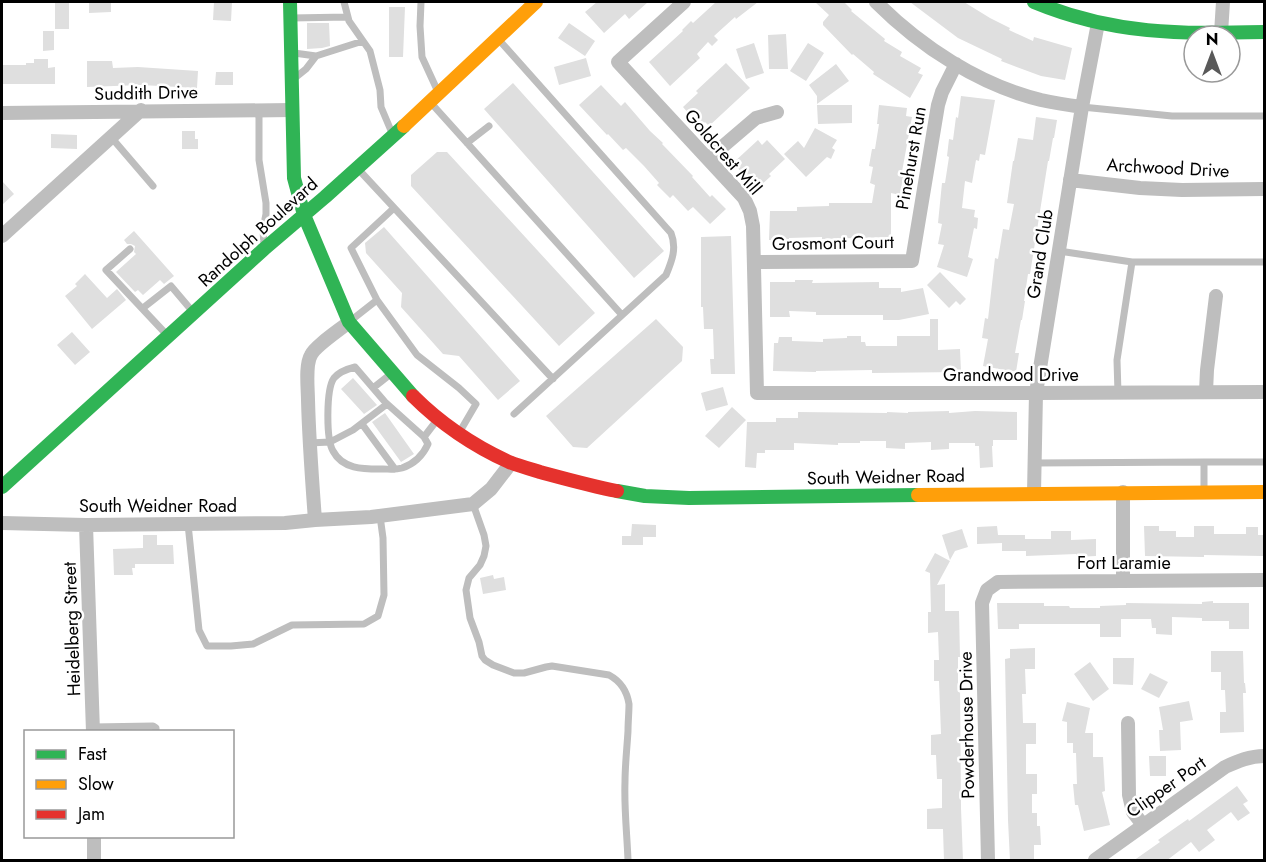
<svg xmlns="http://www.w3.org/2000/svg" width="1266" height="862" font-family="Jost,sans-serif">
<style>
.building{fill:#dfdfdf}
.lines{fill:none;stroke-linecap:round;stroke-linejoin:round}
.lane{stroke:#bebebe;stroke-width:7}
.street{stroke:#bebebe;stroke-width:14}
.fast{stroke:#30b455;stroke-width:14}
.slow{stroke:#ff9f0a;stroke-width:14}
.jam{stroke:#e5322d;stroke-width:14}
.labels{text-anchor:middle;stroke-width:5;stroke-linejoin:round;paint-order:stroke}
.street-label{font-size:18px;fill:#000;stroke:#fff}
</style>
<rect width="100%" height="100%" fill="#fff"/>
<!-- building -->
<path class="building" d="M55,2H69V29H55Z
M89,2H111V12L89,13Z
M214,2H232L231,21L213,20Z
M597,2H648L629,19L625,14L604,33L585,12Z
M716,2H758L736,19L735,17L714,36L718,40L712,46L708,42L697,54L700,58L670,86L649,62L683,31L682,30L691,21L693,23Z
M815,2H844L852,10L851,11L885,39L884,41L902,52L900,56L921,68L918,73L923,75L910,98L873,74L874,72L853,54L852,55L823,25V22L829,15Z
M910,2H964L990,18L1010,28L1009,30L1033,41L1034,37L1072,48L1065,80L1041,76L1001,61L1002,59L958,38Z
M389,7H405L403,57H389Z
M307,23H329L330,46L322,48L307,49Z
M569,23L595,41L585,56L558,38Z
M43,31H54V50L43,51Z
M786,34L788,69H769L768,35Z
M754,43L764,73L746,79L736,49Z
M808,43L824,53L806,81L790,71Z
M586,58L591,76L559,85L554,67Z
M34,59H48V68L55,67V84H2V65H26V63H34Z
M87,61H112L113,68L138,67L198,71L197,88L141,85L87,87Z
M726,63L750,88L709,126L705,122L700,127L683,107L698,93L696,91Z
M836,64L849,81L817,104V96L809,85Z
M216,72H233V85H215Z
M513,83L664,251L634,278L484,109Z
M601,85L621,106L625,102L650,131L663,143L662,144L693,176L692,177L710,197L712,195L726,209L710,224L693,207L688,211L673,195L670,198L657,185L659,183L644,166L626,148L623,150L608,134L607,135L579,105Z
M961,96L995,100L985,155L980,154L979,161L976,160L972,183L965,181L962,208L975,210L974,217L978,218L977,229L974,228L968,257L973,259L967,277L937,267L944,245L938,244L942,224L938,223L942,183H945L949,157L947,156L949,139L953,140L956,117L958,118Z
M817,105H852V123L818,124Z
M879,105L907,108L906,116L912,117L901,177H903L900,195L891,193V237L822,239V237L789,238V241L769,240L770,211H797V207L829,206V203H872L875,185L870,183L873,167L869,166L872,149H875L879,124H877Z
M1036,117L1057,120L1054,138H1053L1049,161H1048L1030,274H1028L1024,301H1025L1022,320H1021L1015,353H1019L1016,372L983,366L988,339L982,338L985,318L988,319L995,258L998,259L1003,229L1009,230L1014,204L1007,203L1013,161H1014L1018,138L1033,140Z
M815,128L837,140L832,148L835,150L831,159L827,157L806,177L784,154L798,141L804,148Z
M182,131H195V139H198V149H182Z
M51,134L77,135V149L51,148Z
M758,140L762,145L767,140L785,159L769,174L771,176L757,189L733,163Z
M437,152H447L595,313L559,346L411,186V175Z
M2,181L14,194L2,205Z
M384,227L520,381L498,400L459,356L443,354L401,307L402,293L366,253L365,243Z
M134,231L174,276L164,284L160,280L143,295L138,290L135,292L116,272L136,254L134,252L135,246L131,244H127L124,240Z
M731,236L735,374H711L710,359H714L713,329H704L703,307H701V237Z
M940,272L966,299L960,305L956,301L949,308L927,285Z
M85,274L107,298L117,289L126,300L92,329L65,296L77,286L75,284Z
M795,280H813L812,283L879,282V288H901V292L923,288L929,314L899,320H883V315H816V312L789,311L790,317H770V282H795Z
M656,319L683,347L682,361L587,448L573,447L546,416Z
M930,319H938V350L960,349L961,372L872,373V370L816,371V372L773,371L774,343H778L779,337H792V341L823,342V339L847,338V336H861V342H865L866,346H897V336H930Z
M72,332L90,352L75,365L57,345Z
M353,378L377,405L364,414L341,389Z
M723,387L728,405L706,411L701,393Z
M732,407L746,420L719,448L705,436Z
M949,411V413L975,411L1017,412V440H993V446H992L993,467L980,468L979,446H975V443H949V449L931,450V442L905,443V449L886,448V441H860V443H838V445L794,443V450H765V453H757L756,468L745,467L747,422H776V418H798V412L887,413V412L908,413V412Z
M385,413L414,454L401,462L372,422Z
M632,524L656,525V537H643V545H622V536H631Z
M997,526L998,535H1025V539H1051V531H1071V540L1096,539V556L1076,557V554L1026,556V551H1002V543L977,544V527Z
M1144,526H1159V531H1176V537H1194V526H1214V534H1246V527H1258V535H1263V556L1204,555V557L1145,556Z
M962,529L968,547L955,551L950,560L942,535Z
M143,535H157V545H173L174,564H135V568H132L133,575H114L113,549L143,548Z
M935,553L950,561L937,585L945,584V611H959L960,657H958V685H960L961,808L963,861H944L943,829H927V809L942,808V779H937L936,755H931V735L941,734L939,681H934V660H939L938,632L928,633V612H931L930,573L925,571Z
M493,575L494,579L504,577L506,590L483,594L480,578Z
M1213,601V603H1249V629H1229V621H1202V618L1172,617V635L1156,634V628H1152L1151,619H1121V637H1100V624H1019V629H998L997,603H1044V606H1069L1070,608H1100V606L1126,605V603L1202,604V602Z
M1035,648V669H1025L1026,694H1022L1023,723H1036V744H1026V774H1037V794H1032V813H1037V826H1040L1041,845H1034V861H1010L1008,820L1005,659L1010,658V649Z
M1211,651H1243L1244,683H1245L1246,693H1243L1244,732L1220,733V712H1226L1225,690H1221V672H1211Z
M1113,658H1134L1133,685L1113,684Z
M1090,662L1109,689L1093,701L1074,674Z
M1150,673L1168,682L1159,698L1141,689Z
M1189,701L1193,720L1180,722L1181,750L1160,751L1159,730H1163L1159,707Z
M1067,702L1090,708L1085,733H1093V757H1103L1105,791L1102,792L1110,825L1084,831L1078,805H1075L1073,784H1077L1076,753H1073V743H1067V722L1062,721Z
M1149,756H1166V776H1150Z
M1237,786L1248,801L1243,804L1250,813L1238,821L1231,812L1207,830L1215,840L1199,852L1191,842L1166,861H1133L1160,842L1158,840L1175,828L1188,819L1189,821Z"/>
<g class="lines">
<!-- lane -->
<path class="lane" d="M344,2L349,21L370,51L380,90L381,107L392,133
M421,2L420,26L422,57L439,94
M291,18L348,17
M499,40L671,233C677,248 672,261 666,275L514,414
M294,53L316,56
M296,77L306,69L316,56L363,41
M431,103L622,315
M1082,107L1172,116H1264
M259,110V160L266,203V214L263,229L264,247
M111,137L153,186
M467,143L489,126
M359,170L553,379
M394,208L351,248L377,300L417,355L459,388L476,404L459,433
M130,249L106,270L167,335
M1059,251L1132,262H1264
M143,308L171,286L193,312
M349,322L377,300
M373,388L385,402L424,437L428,444C423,455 414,464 402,468C395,470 389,469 383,469C365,469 343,470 333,451C326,439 326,389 334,378C339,372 347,369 355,367L373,388L392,373
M1118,393L1117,360L1132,262
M362,424L395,469
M424,437L437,420
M309,443L330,442L353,430L387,404
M1034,463L1204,462
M1204,492V462H1264
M473,504L484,535L486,546L484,556L480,565L469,578L466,590L470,618L479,642L482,656L485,660L493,665L514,673H524L546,667L552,666L609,675C620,681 627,691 629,704C629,713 628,722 628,731C627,748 625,765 625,782C624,808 627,834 628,860
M188,524L199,630L207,646H231L253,644L292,625L364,624L378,616L384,595L383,538L380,516
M93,727L153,726L156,728V732"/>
<!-- street -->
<path class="street" d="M684,2L618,62L744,198L750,211L753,226L757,393H1036L1264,392
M876,2C920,46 979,85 1041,100C1055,103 1068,105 1082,107
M1221,33L1223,2
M2,113L292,110
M708,159L756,118L777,112
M1070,180L1140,188L1182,190L1264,189
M2,236L141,110
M755,262L912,261L938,105L942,92L956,64
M1206,392L1207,370L1216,296
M1034,493L1036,393L1082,107L1098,23
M315,520C312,480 309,440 308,400C308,389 305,365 311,355C315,346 341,329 349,322
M2,523L86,525L285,523L315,520L371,517L473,504L491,489L511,463
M86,525L93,732
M1123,581V492
M1128,723L1129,795L1133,812L1143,825
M94,836V860
M988,860L982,603L987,590L998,582L1264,580
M1095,860L1225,767C1238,761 1250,756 1264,756"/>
<!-- fast -->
<path class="fast" d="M290,2L294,178L304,215L349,322L413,396
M1034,2C1114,35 1180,34 1264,32
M2,487L264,249L325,197L404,126
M617,491L645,496L689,498L918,495"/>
<!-- slow -->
<path class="slow" d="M404,126L536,2
M918,495L1264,492"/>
<!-- jam -->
<path class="jam" d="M413,396C440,423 474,446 509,462C519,466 530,469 540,472C566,479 591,486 617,491"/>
</g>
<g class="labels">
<!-- street labels -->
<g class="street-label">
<text transform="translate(146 93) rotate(-1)" y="6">Suddith Drive</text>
<text transform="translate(723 152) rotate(49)" y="6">Goldcrest Mill</text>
<text transform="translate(911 158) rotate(-80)" y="6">Pinehurst Run</text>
<text transform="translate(1168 168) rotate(3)" y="6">Archwood Drive</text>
<text transform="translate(258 232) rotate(-42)" y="6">Randolph Boulevard</text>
<text transform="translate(833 243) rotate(-1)" y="6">Grosmont Court</text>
<text transform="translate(1040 254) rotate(-81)" y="6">Grand Club</text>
<text x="1011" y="381">Grandwood Drive</text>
<text transform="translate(886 477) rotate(-1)" y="6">South Weidner Road</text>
<text x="158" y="512">South Weidner Road</text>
<text x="1124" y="569">Fort Laramie</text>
<text transform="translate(72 629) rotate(-92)" y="6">Heidelberg Street</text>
<text transform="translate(967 725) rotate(-91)" y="6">Powderhouse Drive</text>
<text transform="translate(1166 787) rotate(-35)" y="6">Clipper Port</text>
</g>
</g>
<!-- border -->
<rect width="1266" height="862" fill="none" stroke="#000000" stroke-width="6"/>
<!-- legend -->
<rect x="24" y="730" width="210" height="108" fill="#ffffff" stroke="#999999" stroke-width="1.5"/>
<rect x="36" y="750" width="30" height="9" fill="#30b455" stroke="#999999" stroke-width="1.5"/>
<text x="78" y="760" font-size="18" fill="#000000">Fast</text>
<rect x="36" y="780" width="30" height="9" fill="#ff9f0a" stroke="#999999" stroke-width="1.5"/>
<text x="78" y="790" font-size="18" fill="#000000">Slow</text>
<rect x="36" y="810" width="30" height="9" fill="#e5322d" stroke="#999999" stroke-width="1.5"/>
<text x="78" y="820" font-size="18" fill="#000000">Jam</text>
<!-- north arrow -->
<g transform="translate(1212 54)"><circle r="28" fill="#ffffff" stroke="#999999" stroke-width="1.5"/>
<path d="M0-4.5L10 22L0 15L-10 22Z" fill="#595959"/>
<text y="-9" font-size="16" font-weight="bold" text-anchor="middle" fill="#000000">N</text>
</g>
</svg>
